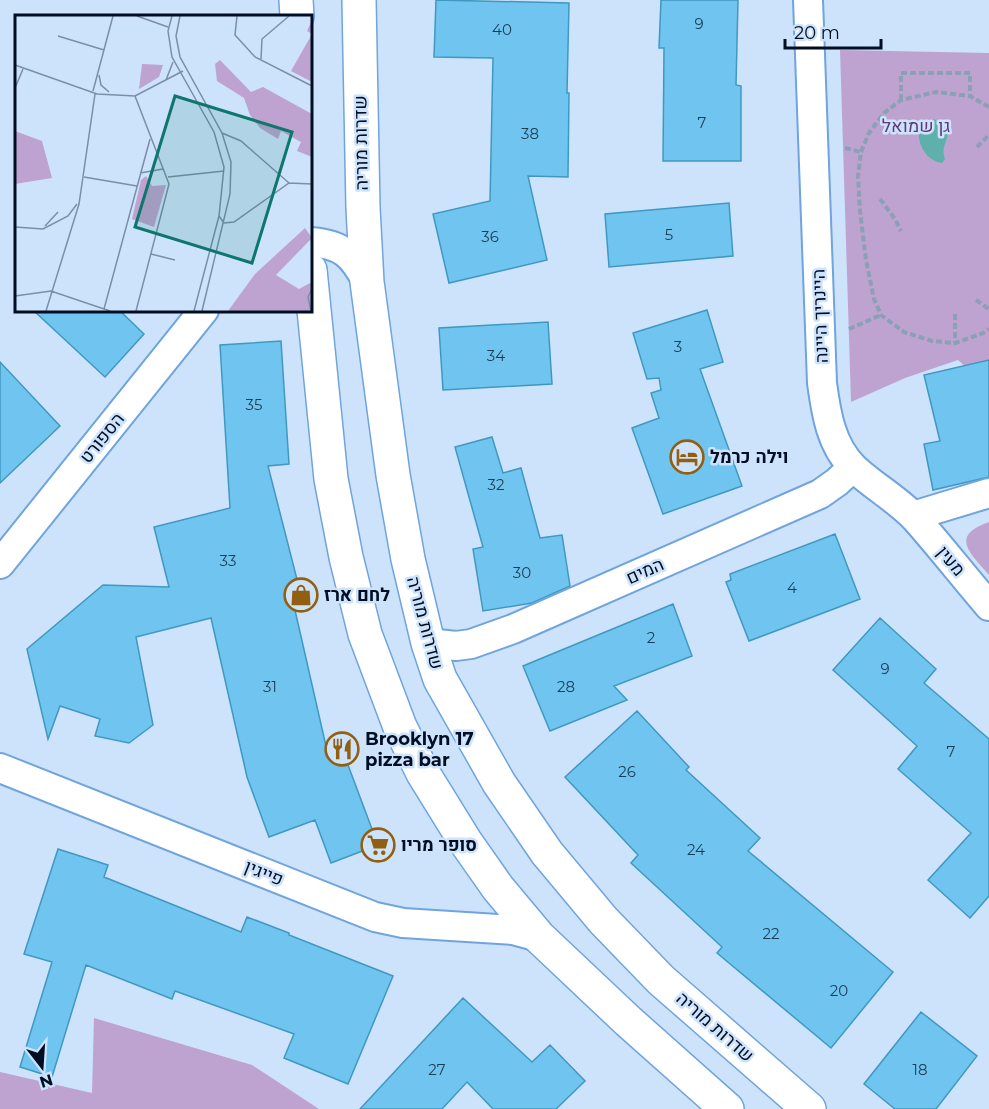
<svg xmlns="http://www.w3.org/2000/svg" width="989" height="1109" font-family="Montserrat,Heebo,sans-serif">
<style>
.green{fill:#bea3d0}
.water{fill:#5eb0ac}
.building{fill:#6fc5f0;stroke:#4098c0;stroke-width:1.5}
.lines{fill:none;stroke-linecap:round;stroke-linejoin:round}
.minor-casing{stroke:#6fa4de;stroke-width:32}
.primary-casing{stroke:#6fa4de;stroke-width:36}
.path{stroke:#8b9fb6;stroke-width:4;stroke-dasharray:6 3;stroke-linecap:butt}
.minor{stroke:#fff;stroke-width:28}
.primary{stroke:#fff;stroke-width:33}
.labels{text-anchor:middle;stroke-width:5;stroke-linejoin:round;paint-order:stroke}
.number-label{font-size:15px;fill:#1c3c56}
.park-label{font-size:18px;fill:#613979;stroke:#cde3fc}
.street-label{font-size:18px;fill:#000e23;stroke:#cde3fc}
.poi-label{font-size:18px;font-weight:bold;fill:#000e23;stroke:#cde3fc;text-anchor:start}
.inset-road{fill:none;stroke:#7b8ea5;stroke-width:1.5}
.view{fill:#0f766e;fill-opacity:0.15;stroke:#0f766e;stroke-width:3}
.inset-edge{fill:none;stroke:#000e23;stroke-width:3}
</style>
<rect width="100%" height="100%" fill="#cde3fc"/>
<!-- green -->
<path class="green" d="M840,50L989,53V388L958,360L905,378L851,402Z
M989,522V575C970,553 949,536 989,522Z
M94,1018L252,1065L319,1109H0V1072L92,1093Z"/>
<!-- water -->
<path class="water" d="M934,119C961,135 938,140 945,159L942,163C919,160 908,121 934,119Z"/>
<!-- building -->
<path class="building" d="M436,0L569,3L567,93H569L568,177L528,176L547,260L449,283L433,214L490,201L493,58L434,57Z
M661,0H738L736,85L741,86V161H663L664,48H659Z
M729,203L733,256L609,267L605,214Z
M33,310H119L144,334L105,377Z
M707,310L723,362L700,369L742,486L663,514L632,428L659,418L651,393L661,390L659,378L647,379L633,333Z
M548,322L552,384L443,390L439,328Z
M281,341L289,464L268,466L301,595L292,597L328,755L342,749L378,845L331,863L315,820L269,837L247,777L211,618L136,637L153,725L129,743L95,736L100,719L60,706L48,739L27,649L103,585L169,587L154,527L230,508L220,345Z
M989,360V477L933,490L924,444L940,441L924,375Z
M0,362L60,426L0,483Z
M492,437L503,473L521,468L540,538L562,535L570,586L532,603L483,611L473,549L483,547L455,447Z
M835,534L860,599L749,641L726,582L731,580L730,574Z
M673,604L692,656L614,686L627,700L550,731L523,666Z
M880,618L936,669L924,683L989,739V896L970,918L928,880L971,833L898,769L917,746L833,670Z
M637,711L689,767L686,770L760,838L748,851L893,972L831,1048L717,953L722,947L631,863L638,855L565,777Z
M58,849L108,865L104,877L241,932L247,917L289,933V935L393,976L348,1084L284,1058L294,1034L175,991L172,999L86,965L52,1077L20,1067L52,962L24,954Z
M463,998L532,1062L550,1045L585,1081L556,1109H493L467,1082L442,1109H360Z
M921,1012L977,1056L936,1109H895L864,1084Z"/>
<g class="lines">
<!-- minor casing -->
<g class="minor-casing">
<path id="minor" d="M808,0L822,383C826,413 831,446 854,468C873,486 897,499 915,518C940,546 964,577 989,606
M310,242C342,244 353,255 367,282
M913,516L989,493
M0,564L204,310
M428,643L456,646L471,644L513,629L820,494L837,482L853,467
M0,768L375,917L403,923L513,930L539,937"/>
</g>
<!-- primary casing -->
<g class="primary-casing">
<path id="primary" d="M296,0L297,16
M359,0L363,208L367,282L393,475L408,559L428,643L440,679L499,783L547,853L603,920L661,980L809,1109
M310,270L331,479L346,557L365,634L400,727L423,773L465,841L498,888L539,937L628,1021L727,1109"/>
</g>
<!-- path -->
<path class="path" d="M901,100V73H970V96
M989,107L970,96L936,92L901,100L884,113L869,133L861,152L858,176L860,211L866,260L874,299L881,315L904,332L932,341L955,343L983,333L989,329
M977,147L989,135
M845,148L861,152
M880,199L895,219L901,231
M976,300L989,309
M955,314V343
M849,329L881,315"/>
<!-- minor -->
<use href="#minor" class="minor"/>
<!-- primary -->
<use href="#primary" class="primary"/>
</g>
<!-- icons -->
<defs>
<g id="hotel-ring" transform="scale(1.725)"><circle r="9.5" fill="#cde3fc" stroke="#915f0f" stroke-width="1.5"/><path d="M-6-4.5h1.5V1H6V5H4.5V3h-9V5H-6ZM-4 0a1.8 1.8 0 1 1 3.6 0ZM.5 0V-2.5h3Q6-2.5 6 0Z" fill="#915f0f"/></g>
<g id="shop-ring" transform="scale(1.725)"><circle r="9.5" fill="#cde3fc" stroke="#915f0f" stroke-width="1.5"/><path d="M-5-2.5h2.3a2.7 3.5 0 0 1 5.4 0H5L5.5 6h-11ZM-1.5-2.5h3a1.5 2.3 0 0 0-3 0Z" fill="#915f0f"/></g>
<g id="restaurant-ring" transform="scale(1.725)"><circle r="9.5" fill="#cde3fc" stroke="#915f0f" stroke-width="1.5"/><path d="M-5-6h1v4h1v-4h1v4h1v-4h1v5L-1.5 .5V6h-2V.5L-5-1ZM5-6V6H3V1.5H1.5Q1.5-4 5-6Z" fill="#915f0f"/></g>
<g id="supermarket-ring" transform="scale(1.725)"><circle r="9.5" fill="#cde3fc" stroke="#915f0f" stroke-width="1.5"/><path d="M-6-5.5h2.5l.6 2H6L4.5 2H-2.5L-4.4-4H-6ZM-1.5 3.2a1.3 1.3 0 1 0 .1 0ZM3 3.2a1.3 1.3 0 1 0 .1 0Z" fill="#915f0f"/></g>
</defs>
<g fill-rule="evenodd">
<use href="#hotel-ring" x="687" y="457"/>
<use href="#shop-ring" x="301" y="595"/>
<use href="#restaurant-ring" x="342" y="749"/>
<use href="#supermarket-ring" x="378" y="845"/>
</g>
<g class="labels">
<!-- number labels -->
<g class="number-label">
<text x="699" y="29">9</text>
<text x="502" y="35">40</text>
<text x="702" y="128">7</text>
<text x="530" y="139">38</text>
<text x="669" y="240">5</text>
<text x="490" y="242">36</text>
<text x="678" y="352">3</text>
<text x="496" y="361">34</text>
<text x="254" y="410">35</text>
<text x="496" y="490">32</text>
<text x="228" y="566">33</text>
<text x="522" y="578">30</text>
<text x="792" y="593">4</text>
<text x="651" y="643">2</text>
<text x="885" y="674">9</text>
<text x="270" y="692">31</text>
<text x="566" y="692">28</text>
<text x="951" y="757">7</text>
<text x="627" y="777">26</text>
<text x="696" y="855">24</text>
<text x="771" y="939">22</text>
<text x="839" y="996">20</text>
<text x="437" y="1075">27</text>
<text x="920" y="1075">18</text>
</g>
<!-- park labels -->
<g class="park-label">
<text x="916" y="132">גן שמואל</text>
</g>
<!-- street labels -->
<g class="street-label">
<text transform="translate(361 143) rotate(-91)" y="6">שדרות מוריה</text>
<text transform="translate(820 316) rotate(-92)" y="6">היינריך היינה</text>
<text transform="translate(102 438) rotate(-51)" y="6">הספורט</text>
<text transform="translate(951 561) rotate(50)" y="6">מעין</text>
<text transform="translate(645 571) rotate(-24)" y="6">המים</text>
<text transform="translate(425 623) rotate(75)" y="6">שדרות מוריה</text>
<text transform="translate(264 873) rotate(22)" y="6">פייגין</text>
<text transform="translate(715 1027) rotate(41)" y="6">שדרות מוריה</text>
</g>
<!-- poi labels -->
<g class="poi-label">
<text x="710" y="463">וילה כרמל</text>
<text x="324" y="601">לחם ארז</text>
<text x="365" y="745">Brooklyn 17<tspan x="365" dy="21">pizza bar</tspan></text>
<text x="401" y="851">סופר מריו</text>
</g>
</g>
<!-- overview -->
<g transform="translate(15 15)">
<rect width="297" height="297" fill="#cde3fc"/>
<path d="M297,5V67L276,56L297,19L292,16ZM205,45L236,77L248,72L297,99V142L282,136L286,127L266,116L263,124L245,113L235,100L229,83L202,66L200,49ZM127,49L148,50L144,62L124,74ZM0,116L27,126L37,163L0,169ZM131,161L137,171L151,170L139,212L117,204L126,165ZM290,213L297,223L261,260L284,274L297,267V296H213L240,259Z" fill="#bea3d0"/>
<path class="inset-road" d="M122,1L153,12M157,1L153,16L157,42L199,117L209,152L204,201L179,296M165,1L161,21L165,42L207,118L216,147L215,179L187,296M222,1L220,20L240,42L297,71M43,21L89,35M246,44L247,24L274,1M0,50L82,79L120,81L168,56M84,60L86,70L94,77M151,65L158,47M0,73L8,54M78,76L98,1M120,81L154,169L121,296M207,118L226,126L274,168M125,158L148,154M69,162L122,171M153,162L209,156M204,201L209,208L219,207L274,168L297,169M30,211L43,197M0,212L28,214L53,201L62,189M136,239L160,245M0,281L36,276L95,296M89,294L135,124M31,296L64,189L80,79M296,296L293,282L297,274"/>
<path class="view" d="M160,81L277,117L237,248L120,212Z"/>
<rect width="297" height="297" class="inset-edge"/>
</g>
<!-- north arrow -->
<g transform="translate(42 1067) rotate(163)" stroke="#cde3fc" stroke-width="4.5" paint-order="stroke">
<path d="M0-4.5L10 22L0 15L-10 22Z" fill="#000e23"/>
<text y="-9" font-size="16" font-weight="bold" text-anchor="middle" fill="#000e23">N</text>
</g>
<!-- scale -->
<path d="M785 39v9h96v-9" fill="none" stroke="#000e23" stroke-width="3"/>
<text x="794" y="39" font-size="18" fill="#000e23" stroke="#cde3fc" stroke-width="4.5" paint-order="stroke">20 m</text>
</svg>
